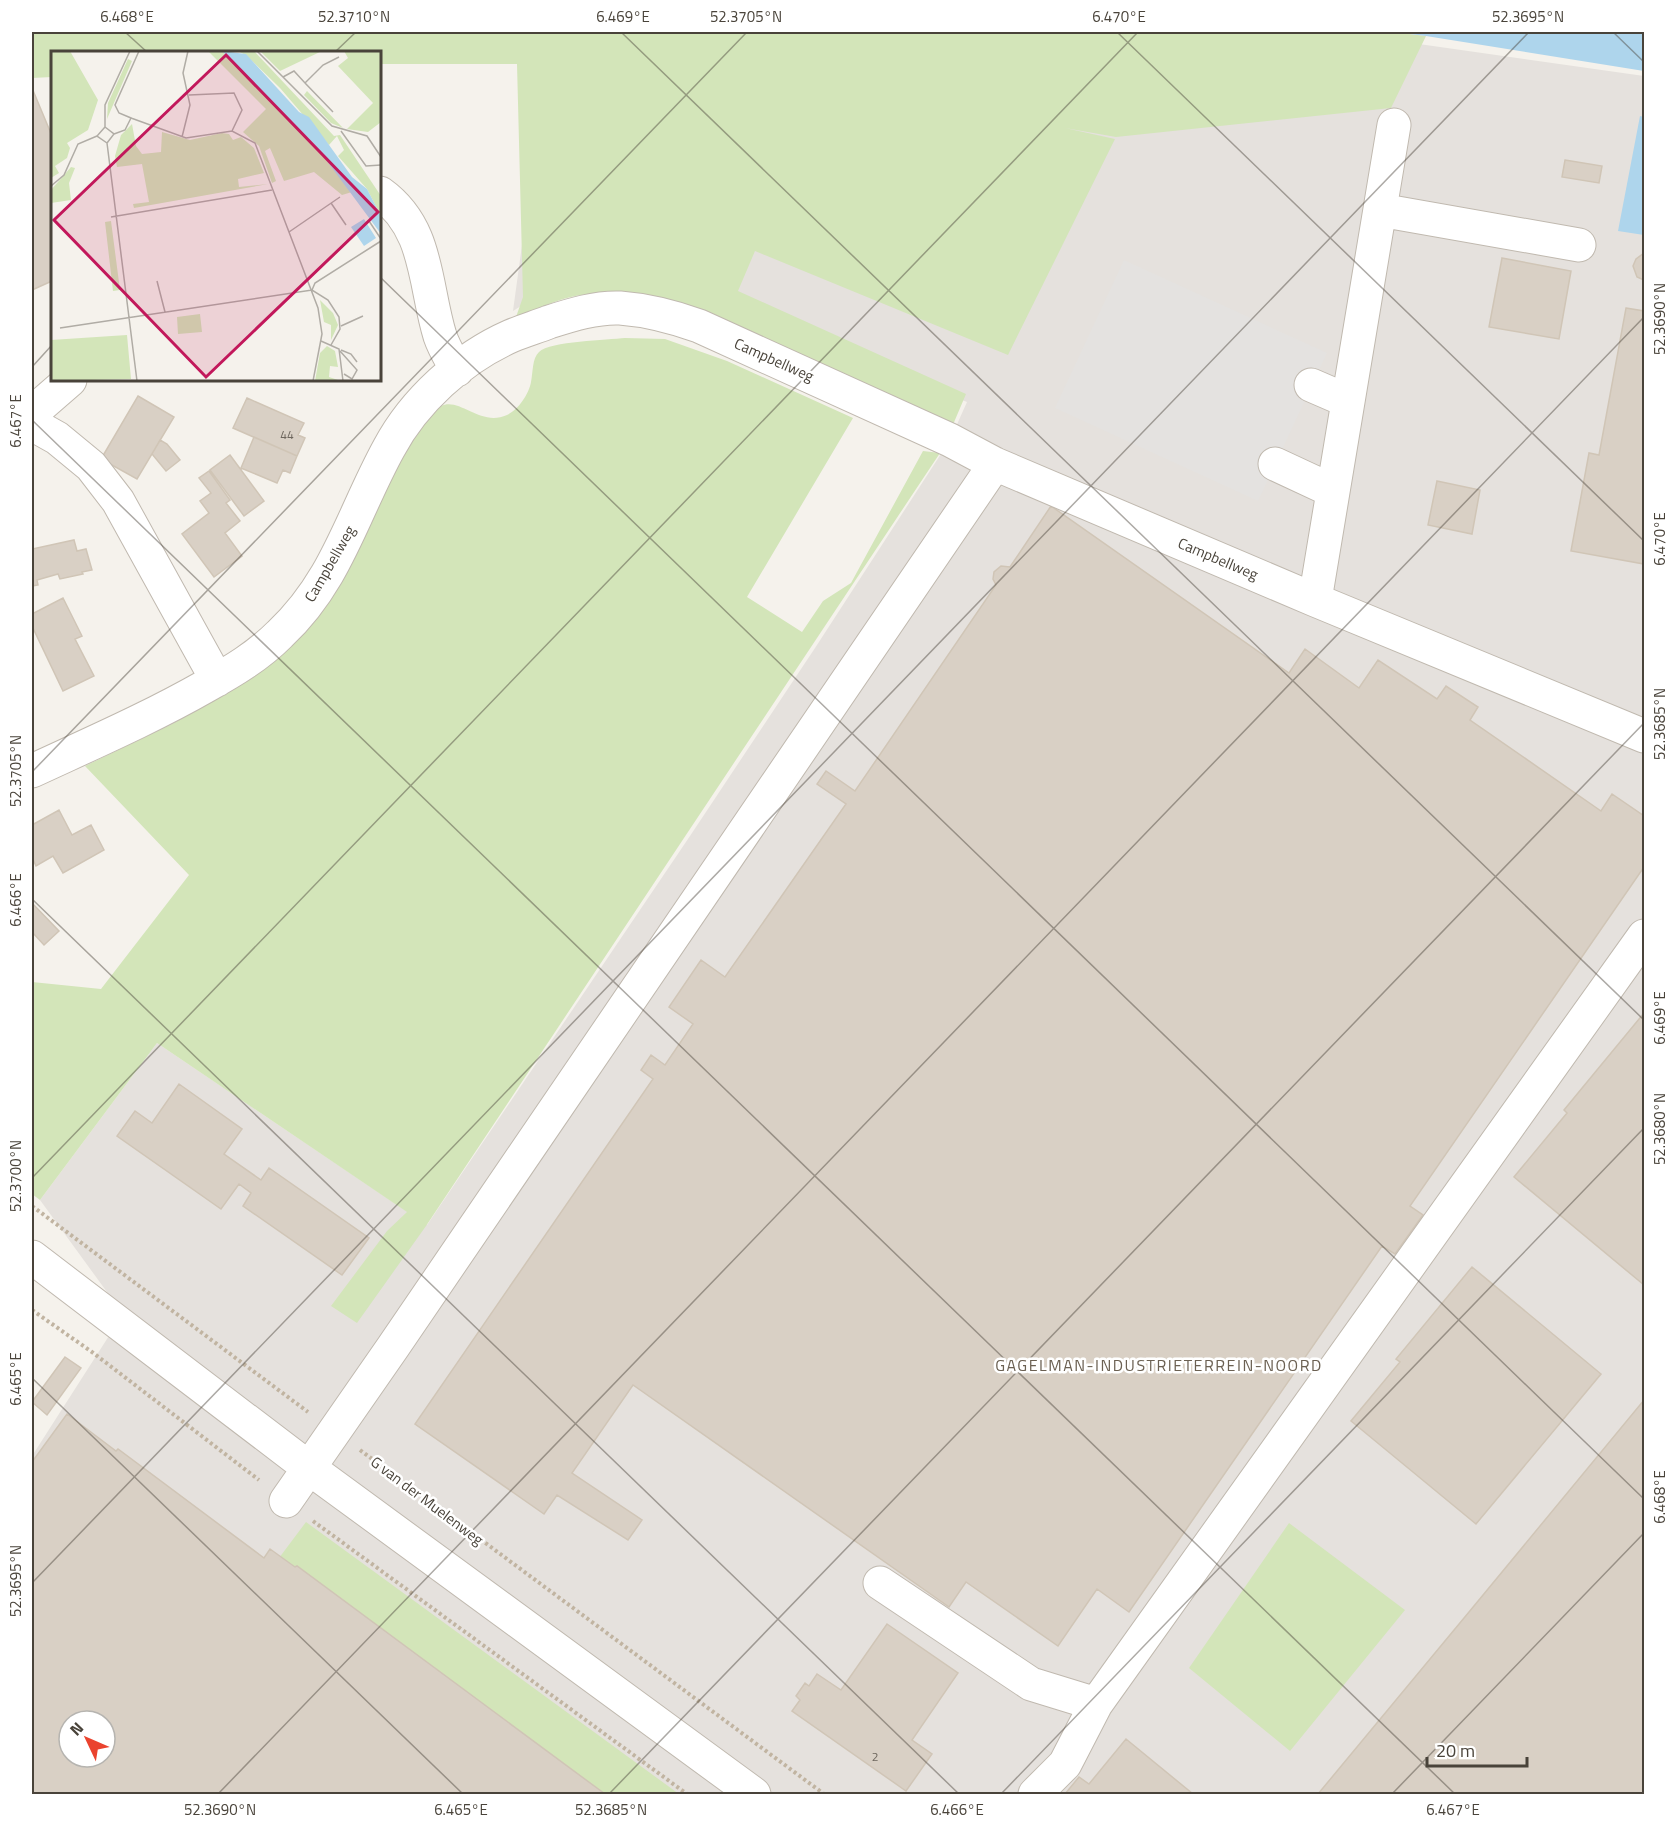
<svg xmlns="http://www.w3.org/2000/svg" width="1676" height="1826" font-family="'Titillium Web',sans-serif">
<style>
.industrial{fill:#e5e1dd;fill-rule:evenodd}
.green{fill:#d3e5b9}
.parking{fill:#e4e2e0}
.water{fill:#aed5ec}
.building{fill:#d9d0c5;stroke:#d0c5b6;stroke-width:1.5;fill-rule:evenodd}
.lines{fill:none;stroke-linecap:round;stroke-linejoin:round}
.minor-casing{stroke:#c0b9af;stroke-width:35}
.path{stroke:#c1b4a1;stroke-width:4;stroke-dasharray:3 3;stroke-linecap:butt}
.minor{stroke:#fff;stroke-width:33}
.ticks{fill:none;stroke:#49433a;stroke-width:1.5;stroke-opacity:0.45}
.labels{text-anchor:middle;stroke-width:5;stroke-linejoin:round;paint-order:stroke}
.number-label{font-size:12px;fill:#6d665d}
.street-label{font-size:15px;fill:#49433a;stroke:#fff}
.neighbourhood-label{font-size:16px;letter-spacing:1.5px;fill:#6b6052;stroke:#fff}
.inset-road{fill:none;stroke:#b0aca5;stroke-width:1.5}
.view{fill:#c2185b;fill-opacity:0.15;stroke:#c2185b;stroke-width:3}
.inset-edge{fill:none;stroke:#49433a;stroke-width:3}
.neatline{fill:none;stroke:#49433a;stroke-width:2}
.ticks-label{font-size:15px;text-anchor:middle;fill:#49433a}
</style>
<rect width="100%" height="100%" fill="#f5f2ec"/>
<!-- industrial -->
<path class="industrial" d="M533,32L1412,43L1644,76V1794H32V1456L123,1314L40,1200L157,1043L427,1225L690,836L817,645L950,440L967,402L602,255L513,311L525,223ZM69,1721H105V1757H69Z"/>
<!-- green -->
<path class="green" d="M32,32H1393L1426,36L1391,108L1116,137L1065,128L1115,139L1008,355L755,251L738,291L966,394L952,427L683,304C644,294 600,287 560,300C545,305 531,312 516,317L523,297L517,64H380V52H52V77L32,78Z
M625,338L665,339L727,361L853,418L747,597L802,632L823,601L851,583L923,451L940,453L426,1226L357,1323L331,1306L387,1231L407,1212L157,1043L40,1200L32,1194V982L101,989L189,875L85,766L172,724L232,688L409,438C417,430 432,410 441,406C460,397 480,427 507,415C518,410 529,394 531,382C533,373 532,358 539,352C550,341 608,340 625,338Z
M306,1522L679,1794H593L279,1558Z
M1289,1523L1405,1610L1290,1751L1189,1668Z"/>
<!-- parking -->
<path class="parking" d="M1124,260L1327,353L1258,501L1055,408Z"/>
<!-- water -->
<path class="water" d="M1394,32H1644V71L1426,36Z
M1640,116L1644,117V235L1618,231Z"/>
<!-- building -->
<path class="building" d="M32,88L52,136V281L32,290Z
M1565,160L1602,166L1599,183L1562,177Z
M1644,253V280L1637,277L1633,266L1636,259Z
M1502,258L1571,271L1559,339L1489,327Z
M1626,308L1644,311V564L1571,551L1589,453L1599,455Z
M138,396L174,417L137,479L101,459Z
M247,398L304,423L298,435L305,438L297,456L233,428Z
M254,437L297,456L290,473L283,470L277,483L241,468Z
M160,440L167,444L180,460L166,471L152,454Z
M230,455L264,501L244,516L210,470Z
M209,471L230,500L226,503L240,521L225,533L242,556L214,577L182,534L209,513L200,501L211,493L199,478Z
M1437,481L1480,490L1472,534L1428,525Z
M1051,506L1289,673L1305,649L1359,688L1378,660L1437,699L1446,686L1478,707L1470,720L1601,811L1612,794L1644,816V867L1410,1206L1423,1215L1395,1254L1382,1246L1129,1612L1097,1589L1058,1646L966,1582L949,1607L633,1385L572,1473L642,1520L628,1540L557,1495L544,1514L415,1424L653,1079L641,1070L651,1055L665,1065L693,1024L669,1007L701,960L725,977L846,804L817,784L826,771L855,791L996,585L993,579L994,572L1001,566L1010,567Z
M74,540L77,551L86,549L92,570L82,572L83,574L60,579L58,574L37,580L38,585L32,586V549Z
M63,598L82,636L75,639L94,676L63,691L32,626V614Z
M59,810L72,835L91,825L104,850L63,873L53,856L36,866L32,857V825Z
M32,903L59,931L44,945L32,932Z
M1644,1013V1285L1514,1177L1567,1113L1564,1110Z
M179,1084L242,1129L224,1154L261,1180L269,1168L369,1238L342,1275L243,1206L251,1193L239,1184L221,1209L117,1136L135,1111L152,1123Z
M1472,1267L1601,1374L1476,1524L1351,1421L1400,1362L1396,1359Z
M65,1357L81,1368L47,1415L32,1402Z
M1644,1400V1794H1318L1469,1612Z
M67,1414L116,1451L118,1449L264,1558L270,1549L295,1567L297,1566L605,1794H32V1462ZM69,1721H105V1757H69Z
M887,1624L958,1673L912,1740L932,1754L906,1791L792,1711L800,1700L796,1696L805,1683L809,1686L817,1674L841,1690Z
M1126,1739L1193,1794H1065L1079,1777L1089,1784Z"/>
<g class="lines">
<!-- minor casing -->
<g class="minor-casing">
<path id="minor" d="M380,193C429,228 424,284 440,336C444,348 451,359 457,370
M1380,210L1579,245
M1311,385L1348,401
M32,413L70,380
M32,424L57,438L91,466L118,501L217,680
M1275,464L1333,491
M1315,600L1394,125
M32,771C90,744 150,718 206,686C233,671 258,656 280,634C337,581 353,513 389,448C414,401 461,358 511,336C523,331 536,327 549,322C571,315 596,307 620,308C646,310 674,317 699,326L950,440L995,464L1315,600L1644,736
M32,1257L309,1468L754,1794
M286,1501L393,1347L995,464
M880,1583L1031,1684L1096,1704
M1035,1794L1065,1764L1096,1704L1644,936"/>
</g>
<!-- path -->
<path class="path" d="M32,1206L308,1412
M32,1310L92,1352L259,1480
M360,1450L824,1794
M313,1521L687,1794"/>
<!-- minor -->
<use href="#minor" class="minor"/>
</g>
<!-- ticks -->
<path class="ticks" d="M125,32L147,52M621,32L1644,1020M1117,32L1644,541M1613,32L1644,62M335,52L356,32M380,277L1644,1499M32,367L52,345M32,420L1455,1794M32,772L747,32M32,899L959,1794M32,1178L1138,32M32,1378L463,1794M32,1583L1529,32M218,1794L1644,317M609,1794L1644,723M1001,1794L1644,1128M1392,1794L1644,1533"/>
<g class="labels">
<!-- number labels -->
<g class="number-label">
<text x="287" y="439">44</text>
<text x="875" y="1761">2</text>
</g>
<!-- street labels -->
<g class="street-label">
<text transform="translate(774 360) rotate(24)" y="5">Campbellweg</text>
<text transform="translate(1218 559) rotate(23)" y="5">Campbellweg</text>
<text transform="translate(330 564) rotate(-60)" y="5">Campbellweg</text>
<text transform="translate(427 1501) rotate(37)" y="5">G van der Muelenweg</text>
</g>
<!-- neighbourhood labels -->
<g class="neighbourhood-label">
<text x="1159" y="1371">GAGELMAN-INDUSTRIETERREIN-NOORD</text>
</g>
</g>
<!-- overview -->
<g transform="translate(51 51)">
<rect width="330" height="330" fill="#f5f2ec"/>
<path d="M0,0H19L47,49L37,79L16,92L19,97L16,107L4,115L8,122L0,127ZM157,0H171L203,29L264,94L301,141L291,144L263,121L233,130L219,97L214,100L225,130L221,132L208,95L192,81L215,58ZM187,0H203L283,85L289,84L330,145V165L316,138L287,105L293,99L286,85L278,94L229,37L196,5ZM209,0H271L229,20ZM293,0H330V71L317,81L296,78L322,52L287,15L297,7ZM77,8L81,10L56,68L57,52ZM256,40L292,77L280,72L253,44ZM81,73L85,95L91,103L110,101L111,81L139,89L171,82L178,83L182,89L190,86L203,97L213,122L187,128L188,136L217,133L83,157L82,153L98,151L91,113L66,116L64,105L70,84ZM20,116L24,117L18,132L20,149L0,152V139ZM60,170L69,239L62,240L54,171ZM269,249L282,262L287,274L280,289V274L273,271ZM149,263L151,281L127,283L126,266ZM76,284L80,328L0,330V289ZM276,295L284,300L287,316L279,315L278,326L287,329L264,330L269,302Z" fill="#d3e5b9"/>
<path d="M171,0L195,3L248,61L258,66L301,126L316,138L330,165V183L264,94ZM313,168L325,187L313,195L300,176Z" fill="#aed5ec"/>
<path class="inset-road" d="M206,0L281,75L316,85L330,106M232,26L243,20L254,32L272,14L288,6M254,32L282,61M138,44L183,42L191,59L181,80M80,67L135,87L181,80L204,92L267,257L271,283L262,330M54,76V54L79,0M54,76L46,85L56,92M54,76L63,83L56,92M290,80L315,115L330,114M63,83L74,79L80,67L68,62L64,54L88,0M131,86L139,54L132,22L137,0M56,92L86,330M0,135L13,124L27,93L46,85M280,152L295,174M60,166L221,139M318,170L330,188M238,181L289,146M106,230L114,261M261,239L264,232L330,190M290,275L312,265M9,277L261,239L277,249L288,266L289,278L280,294M270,290L288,298L292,330M290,299L300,303L306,311M289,300L306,319L301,328L293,323"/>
<path class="view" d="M175,4L327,161L155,326L3,169Z"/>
<rect width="330" height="330" class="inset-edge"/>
</g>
<!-- border -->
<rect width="1676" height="1826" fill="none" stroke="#ffffff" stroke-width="66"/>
<!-- north arrow -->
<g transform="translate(87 1739) rotate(314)"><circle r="28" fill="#ffffff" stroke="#b6b4b0" stroke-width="1.5"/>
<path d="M0-4.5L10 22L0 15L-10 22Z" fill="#ea432e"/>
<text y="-9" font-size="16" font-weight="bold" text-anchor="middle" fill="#49433a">N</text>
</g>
<!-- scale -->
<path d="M1427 1757v9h100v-9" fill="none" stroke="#49433a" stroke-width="3"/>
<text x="1436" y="1757" font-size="18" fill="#49433a" stroke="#ffffff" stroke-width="4.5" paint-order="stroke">20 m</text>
<rect x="33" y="33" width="1610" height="1760" class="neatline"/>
<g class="ticks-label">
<text x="127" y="22">6.468°E</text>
<text x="354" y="22">52.3710°N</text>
<text x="623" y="22">6.469°E</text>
<text x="746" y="22">52.3705°N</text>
<text x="1119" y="22">6.470°E</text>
<text x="1528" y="22">52.3695°N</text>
<text transform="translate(1660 319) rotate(-90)" y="5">52.3690°N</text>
<text transform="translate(16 421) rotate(-90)" y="5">6.467°E</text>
<text transform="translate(1660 539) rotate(-90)" y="5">6.470°E</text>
<text transform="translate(1660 724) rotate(-90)" y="5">52.3685°N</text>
<text transform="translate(16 771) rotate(-90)" y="5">52.3705°N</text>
<text transform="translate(16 900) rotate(-90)" y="5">6.466°E</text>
<text transform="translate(1660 1018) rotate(-90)" y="5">6.469°E</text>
<text transform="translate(1660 1129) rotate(-90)" y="5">52.3680°N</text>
<text transform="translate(16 1176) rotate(-90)" y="5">52.3700°N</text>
<text transform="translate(16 1379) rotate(-90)" y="5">6.465°E</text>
<text transform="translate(1660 1497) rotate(-90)" y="5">6.468°E</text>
<text transform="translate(16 1581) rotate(-90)" y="5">52.3695°N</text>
<text x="220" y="1815">52.3690°N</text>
<text x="461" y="1815">6.465°E</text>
<text x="611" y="1815">52.3685°N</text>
<text x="957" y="1815">6.466°E</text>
<text x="1453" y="1815">6.467°E</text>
</g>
</svg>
